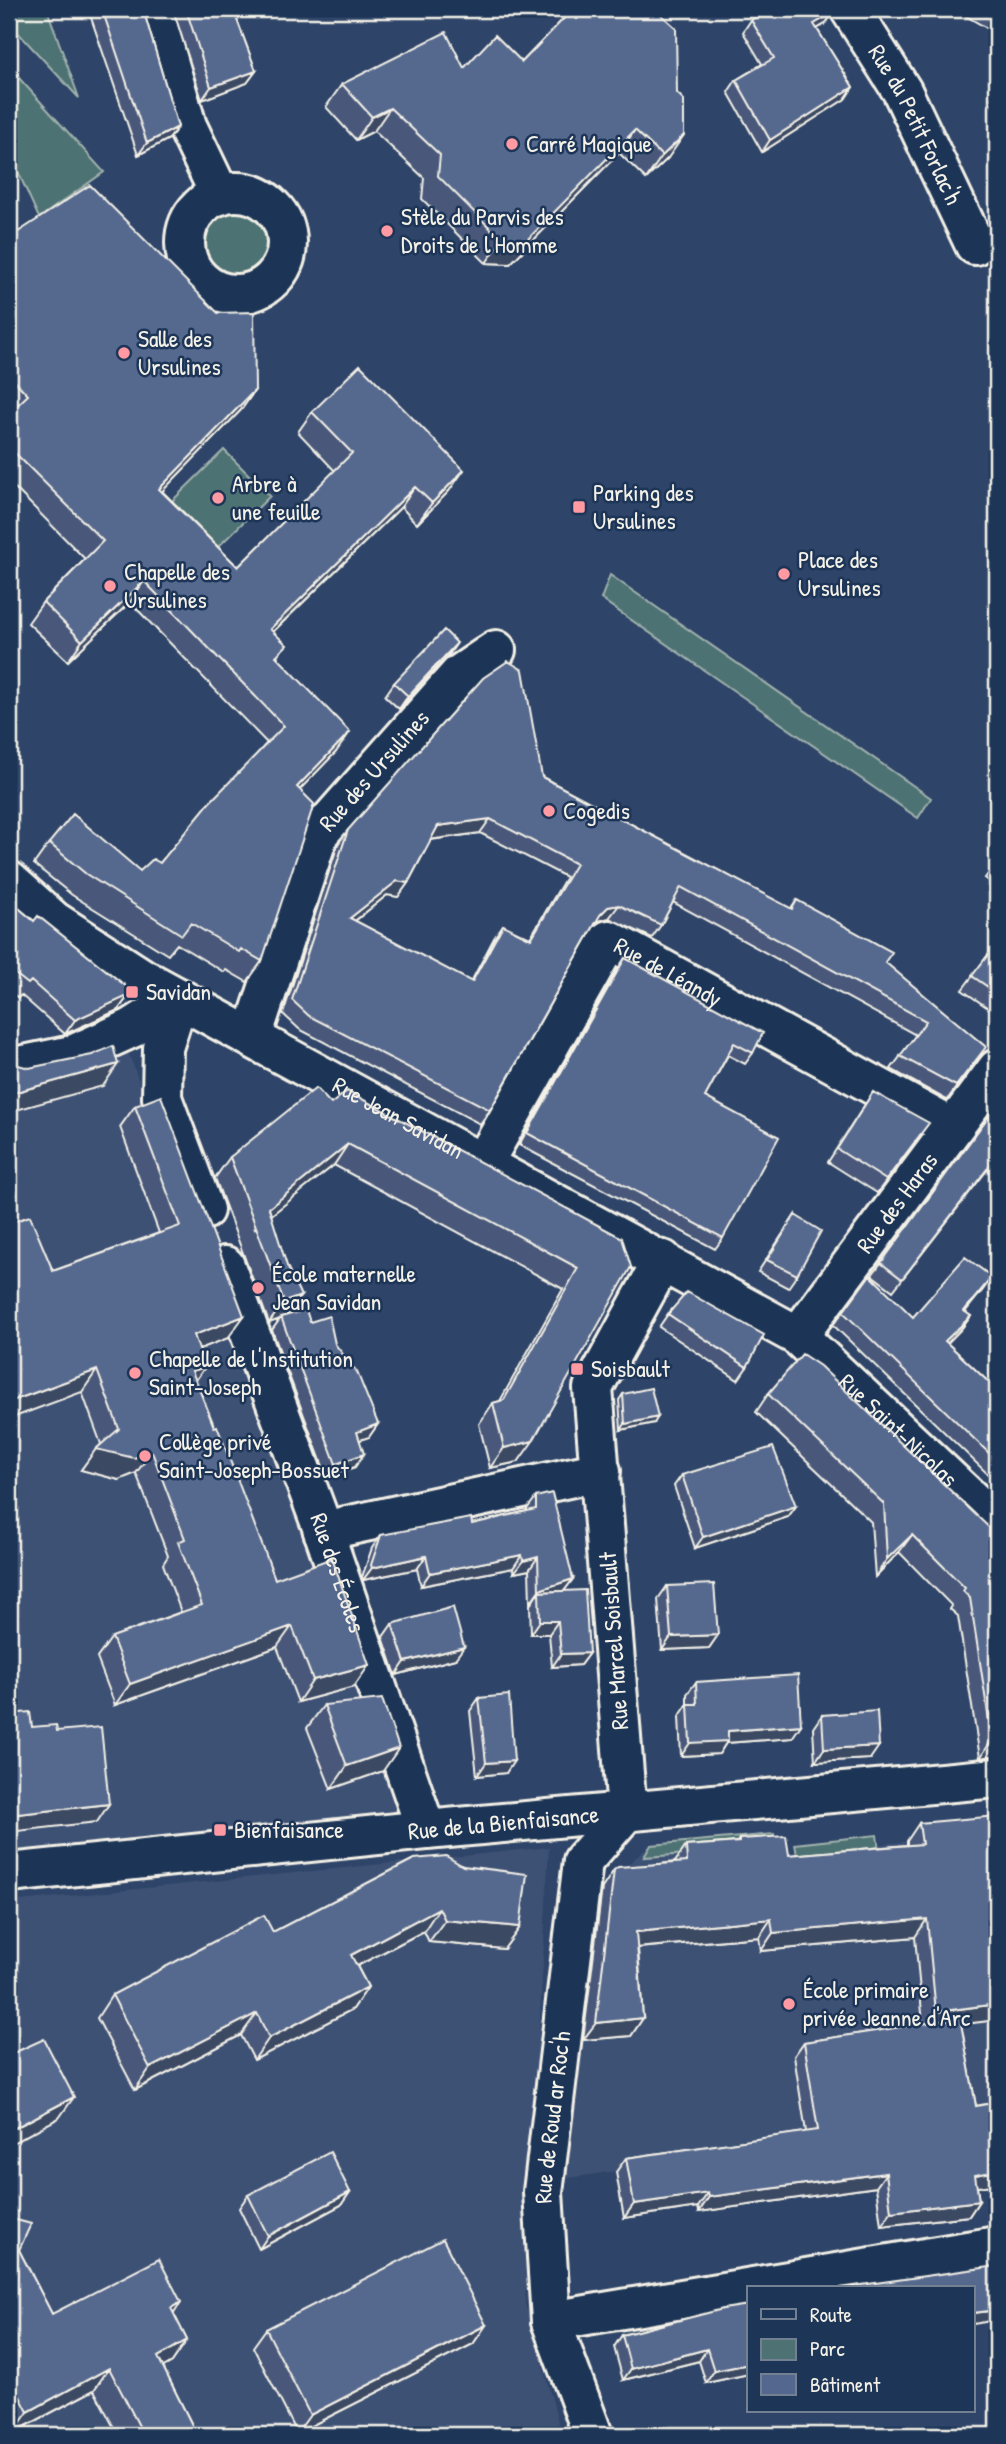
<svg xmlns="http://www.w3.org/2000/svg" width="1006" height="2444" font-family="'Patrick Hand',sans-serif">
<style>
.built{fill:#3d5175}
.green{fill:#4e7273;stroke:#a1b2ae;stroke-width:2}
.lines{fill:none;stroke-linecap:round;stroke-linejoin:round}
.minor-casing{stroke:#f4f1e8;stroke-width:44}
.minor{stroke:#1d3557;stroke-width:38}
.wall{fill:#48597a;stroke:#f4f1e8;stroke-width:2;fill-rule:evenodd}
.shaded-wall{fill:#3b4863;stroke:#f4f1e8;stroke-width:2}
.building{fill:#54678e;stroke:#f4f1e8;stroke-width:2;fill-rule:evenodd}
.poi-dot{fill:#ff9aa2;stroke:#1d3557;stroke-width:2.5}
.labels{text-anchor:middle;stroke-width:5;stroke-linejoin:round;paint-order:stroke}
.street-label{font-size:24px;fill:#f4f1e8;stroke:#1d3557}
.poi-label{font-size:24px;fill:#f4f1e8;stroke:#1d3557;text-anchor:start}
</style>
<rect width="100%" height="100%" fill="#2e4468"/>
<filter id="ink" filterUnits="userSpaceOnUse"><feTurbulence type="fractalNoise" baseFrequency=".0143" numOctaves="2"/><feDisplacementMap in="SourceGraphic" scale="14" xChannelSelector="R" yChannelSelector="G"/><feConvolveMatrix kernelMatrix="1 2 1 2 8 2 1 2 1" color-interpolation-filters="sRGB"/></filter>
<g filter="url(#ink)">
<!-- built -->
<path class="built" d="M127,1049L414,1810L9,1854V1081Z
M997,1833V2115L562,2179L594,1892L651,1845L774,1834L775,1854Z
M549,1847L525,2303L562,2435H9V1902Z"/>
<!-- green -->
<path class="green" d="M9,9H47L79,98L9,23Z
M9,67L104,172L39,218L9,152Z
M202 243a34 34 0 1 1 68 0a34 34 0 1 1-68 0Z
M224,450L270,496L218,547L172,501Z
M610,575L931,798L918,818L601,599Z
M774,1834V1848L644,1857L651,1845Z
M877,1835L880,1859L799,1867L795,1844Z"/>
<g class="lines">
<!-- minor casing -->
<g class="minor-casing">
<g id="minor">
<path d="M153,9L187,126L220,195"/>
<path id="s1" d="M850,9L902,91L975,245"/>
<circle cx="236" cy="243" r="51"/>
<path id="s2" d="M9,881L54,921L142,978L798,1336L997,1524"/>
<path d="M179,998L163,1048L162,1098L204,1210"/>
<path id="s3" d="M252,1037L319,833L459,675L496,650"/>
<path d="M9,1068L72,1055L132,1028L179,998"/>
<path id="s4" d="M484,1162L609,940L952,1128"/>
<path id="s5" d="M225,1266L321,1524L426,1830"/>
<path id="s6" d="M798,1336L997,1069"/>
<path d="M323,1531L601,1471"/>
<path d="M627,1811L593,1388L663,1260"/>
<path id="s7" d="M9,1873L426,1830L997,1778"/>
<path d="M551,2321L997,2246"/>
<path id="s8" d="M593,2435L551,2321L543,2192L583,1861L627,1811"/>
</g>
</g>
<!-- minor -->
<use href="#minor" class="minor"/>
</g>
<!-- wall -->
<path class="wall" d="M88,9H143L178,127L169,139L138,155Z
M173,9H233L256,71L247,83L202,100Z
M752,9H830L825,24L817,29L853,87L845,99L762,152L728,92L736,80L762,64L743,32L751,20L757,17Z
M954,9H997V34Z
M570,12L668,158L646,179L619,153L510,264L486,263L422,199L424,178L374,131L356,140L326,107L342,84L464,68L522,62Z
M997,90V114L990,101Z
M9,238L255,390L241,410L162,491L238,567L335,471L298,432L312,412L449,491L417,524L401,507L273,632L278,658L336,752L300,789L262,961L247,982L226,970L224,972L177,944L168,955L72,895L34,864L49,843L140,871L160,863L267,743L130,602L68,661L28,623L43,602L85,559L9,482V413L10,412L9,411Z
M448,656L399,709L385,696L394,683Z
M542,777L791,909L797,900L885,963L976,1060L947,1100L891,1069L916,1035L673,902L661,925L652,938L609,918L598,921L594,925L490,1110L480,1124L299,1029L283,1014L338,844L348,830ZM480,833L566,877L530,938L503,925L494,938L471,982L355,921L387,895L398,897L408,883L431,840Z
M997,862V887L985,878Z
M9,900L34,921L132,991L118,1010L65,1034L21,995L18,998L9,991Z
M997,943V1014L962,990Z
M625,958L753,1053L745,1064L728,1055L705,1097L723,1238L715,1249L519,1145L617,970Z
M873,1092L920,1135L877,1193L828,1162Z
M331,1104L622,1238L518,1462L490,1468L479,1424L493,1403L500,1401L563,1289L334,1165L271,1215L287,1315L310,1322L335,1344L378,1424L369,1437L359,1440L355,1467L327,1477L272,1330L280,1319L269,1323L215,1178L230,1157Z
M997,1105V1162L995,1160L893,1291L872,1275Z
M135,1106L228,1338L199,1349L205,1367L196,1380L275,1579L354,1687L298,1702L277,1647L115,1705L97,1658L112,1637L181,1612L163,1564L168,1556L136,1473L119,1480L81,1470L101,1444L82,1392L53,1271L159,1233L120,1127Z
M795,1215L797,1275L788,1288L758,1272Z
M992,1277L965,1312L971,1316L961,1329L947,1343L997,1390V1483L833,1325L843,1312L913,1317Z
M668,1314L747,1367L738,1380L659,1327Z
M623,1394L654,1423L621,1430L619,1400Z
M768,1394L997,1535V1755L980,1758L958,1616L950,1609L952,1606L899,1552L875,1577L871,1522L756,1412Z
M682,1475L796,1506L788,1517L695,1548L674,1486Z
M536,1497L573,1579L564,1591L589,1653L580,1665L552,1667L549,1634H531L530,1605L532,1602L530,1603L529,1570L514,1573L513,1568L421,1586L417,1569L363,1580L362,1577L372,1548L381,1535L472,1524L527,1511V1509Z
M667,1586L718,1635L709,1648L662,1650L658,1599Z
M392,1624L455,1659L396,1675L383,1637Z
M696,1682L792,1738L726,1743L719,1754L681,1756L679,1717L687,1705V1694Z
M479,1698L506,1773L477,1776L470,1711Z
M324,1705L383,1771L331,1789L307,1728Z
M822,1715L870,1759L815,1762L813,1728Z
M919,1823L961,2025L976,2106L997,2102V2184L977,2187L979,2201L969,2216L881,2226L876,2187L699,2212L698,2207L624,2218L616,2172L626,2158L806,2132L794,2056L804,2042L923,2024L915,1937L761,1951L759,1937L638,1948L643,2018L631,2036L583,2040L602,1888L614,1870L675,1862L686,1846L737,1842L739,1839L789,1855L907,1845V1841Z
M414,1859L520,1927L504,1949L429,1942L424,1931L357,1966L368,1987L353,2009L254,2060L241,2035L135,2090L97,2018L112,1995L273,1932Z
M350,2192L341,2205L259,2249L239,2208L248,2195Z
M9,2218L19,2250L52,2314L173,2313L187,2340L172,2362L163,2367L197,2435H118L94,2390L13,2433L9,2425Z
M749,2305V2374L706,2383L699,2361L623,2380L614,2347L622,2335Z
M486,2325L473,2344L297,2433L253,2347L266,2329Z"/>
<!-- shaded-wall -->
<path class="shaded-wall" d="M833,13L825,24L806,35L814,24Z
M256,71L247,83L202,100L211,87Z
M853,87L845,99L762,152L770,140Z
M390,108L374,131L356,140L372,117Z
M178,127L169,139L138,155L147,143Z
M635,130L619,153L510,264L486,263L502,240Z
M684,135L668,158L646,179L662,156Z
M255,390L241,410L145,509L159,489Z
M464,470L449,491L417,524L432,503Z
M415,487L401,507L255,649L270,629Z
M144,581L130,602L68,661L82,641Z
M457,643L448,656L399,709L408,696Z
M350,732L336,752L283,807L297,787Z
M490,819L480,833L428,840L438,826Z
M397,881L408,883L398,897L387,895L341,932L350,918Z
M619,905L609,918L598,921L590,929L600,915L608,907Z
M132,991L118,1010L65,1034L75,1020Z
M118,1064L103,1086L9,1112V1094Z
M348,1144L334,1165L254,1229L269,1208Z
M992,1277L983,1290L955,1324L964,1311Z
M301,1296L286,1316L281,1317L280,1319L269,1323L284,1302Z
M244,1316L228,1338L179,1357L194,1335Z
M971,1316L961,1329L936,1355L945,1341Z
M205,1367L190,1388L192,1371Z
M97,1370L82,1392L9,1419V1402Z
M658,1417L654,1423L621,1430L625,1424Z
M378,1424L369,1437L348,1444L357,1432Z
M533,1441L518,1462L490,1468L504,1448Z
M96,1449L152,1452L136,1473L119,1480L81,1470Z
M364,1454L355,1467L327,1477L336,1464Z
M796,1506L788,1517L695,1548L703,1537Z
M912,1535L899,1552L875,1577L887,1559Z
M522,1555L513,1568L421,1586L430,1573Z
M426,1556L417,1569L363,1580L372,1568Z
M538,1557L529,1570L514,1573L523,1561Z
M573,1579L564,1591L539,1592L532,1602L530,1603L539,1590Z
M540,1621H558L549,1634H531Z
M292,1626L277,1647L115,1705L130,1684Z
M718,1635L709,1648L662,1650L671,1637Z
M464,1647L455,1659L396,1675L405,1662Z
M589,1653L580,1665L552,1667L561,1654Z
M369,1665L354,1687L298,1702L313,1680Z
M801,1725L792,1738L726,1743L719,1754L681,1756L690,1743L728,1731Z
M997,1739V1755L980,1758L992,1740Z
M879,1746L870,1759L815,1762L824,1749Z
M399,1748L383,1771L331,1789L347,1766Z
M514,1761L506,1773L477,1776L486,1763Z
M109,1804L97,1822L9,1832V1815Z
M439,1908L424,1931L336,1977L351,1955Z
M771,1919L759,1937L624,1949L636,1932Z
M927,1919L915,1937L761,1951L773,1933Z
M445,1920L520,1927L504,1949L429,1942Z
M368,1987L353,2009L254,2060L269,2038Z
M997,2004V2020L924,2029L936,2012Z
M257,2013L241,2035L135,2090L150,2068Z
M643,2018L631,2036L583,2040L596,2023Z
M74,2097L59,2118L9,2145V2131Z
M997,2171V2184L965,2189L975,2175Z
M886,2173L876,2187L699,2212L709,2197Z
M350,2192L341,2205L259,2249L268,2236Z
M708,2193L698,2207L624,2218L634,2204Z
M979,2201L969,2216L881,2226L891,2212Z
M181,2302L166,2324L171,2308Z
M997,2310V2320L973,2324V2313Z
M486,2325L473,2344L297,2433L310,2415Z
M187,2340L172,2362L143,2379L158,2357Z
M707,2349L699,2361L623,2380L631,2369Z
M749,2364V2374L706,2383L714,2371Z
M109,2368L94,2390L13,2433L28,2412Z"/>
<!-- building -->
<path class="building" d="M102,9H143L178,127L147,143Z
M186,9H233L256,71L211,87Z
M587,9H655L676,28L677,93L684,100V135L662,156L635,130L526,241L502,240L438,176L440,155L390,108L372,117L342,84L446,32L464,68L495,35L522,62L570,12L577,19Z
M768,9H830L833,13L814,24L853,87L770,140L736,80L774,58L751,20L769,10Z
M987,9H997V15Z
M90,185L218,313L254,312L255,390L159,489L238,567L352,453L312,412L360,365L464,470L432,503L415,487L270,629L287,645L276,656L350,732L297,787L314,804L262,961L241,949L239,952L191,923L182,935L86,874L49,843L73,814L140,871L153,859L160,863L209,803L284,726L144,581L82,641L43,602L103,541L9,447V413L28,395L9,375V238Z
M444,630L457,643L408,696L394,683Z
M508,661L523,670L542,777L792,909L797,900L892,952L885,962L986,1047L956,1086L900,1056L926,1021L681,887L661,925L619,905L608,907L600,915L490,1110L309,1016L292,1000L348,830L483,678ZM490,819L576,864L531,939L503,925L472,982L350,918L397,881L408,883L438,826Z
M9,900L34,921L38,916L132,991L128,996L75,1020L31,981L28,984L9,969Z
M997,943V993L972,976Z
M625,958L763,1033L753,1053L734,1043L705,1097L779,1137L723,1238L527,1133Z
M113,1046L118,1064L9,1094V1063H11L29,1068L92,1055Z
M316,1088L331,1104L347,1091L622,1238L631,1267L533,1441L504,1448L493,1403L504,1400L578,1268L348,1144L269,1208L287,1266L301,1296L284,1302L230,1157Z
M873,1092L929,1123L886,1180L837,1149Z
M161,1096L244,1316L194,1335L205,1367L192,1371L214,1427L217,1426L275,1579L332,1558L369,1665L313,1680L292,1626L130,1684L112,1637L202,1605L178,1542L185,1539L152,1452L134,1458L96,1449L119,1429L97,1370L9,1402V1223L30,1216L53,1271L180,1226L135,1106Z
M997,1105V1156L902,1279L881,1263Z
M795,1215L821,1231L797,1275L767,1260Z
M965,1257L992,1277L964,1311L971,1316L945,1341L997,1390V1461L843,1312L870,1275L913,1317Z
M687,1292L764,1335L747,1367L668,1314Z
M306,1310L310,1322L329,1316L335,1344L357,1372L378,1424L357,1432L364,1454L336,1464L281,1317Z
M802,1354L820,1366L997,1535V1739L992,1740L970,1598L963,1591L965,1588L912,1535L887,1559L884,1504L768,1394Z
M651,1388L658,1417L625,1424L623,1394Z
M773,1447L796,1506L703,1537L682,1475Z
M552,1493L573,1579L539,1590L538,1557L523,1561L522,1555L430,1573L426,1556L372,1568L371,1565L381,1535L471,1518L472,1524L536,1509V1497Z
M714,1584L718,1635L671,1637L667,1586Z
M585,1590L589,1653L561,1654L558,1621H540L539,1592Z
M453,1607L464,1647L405,1662L392,1624Z
M798,1675L801,1725L728,1731V1741L690,1743L688,1704H697L696,1682Z
M509,1695L514,1761L486,1763L479,1698Z
M382,1699L399,1748L347,1766L324,1705Z
M877,1711L879,1746L824,1749L822,1715Z
M30,1712L32,1727L56,1725L57,1731L101,1727L109,1804L9,1815V1714Z
M997,1816V2004L936,2012L927,1919L773,1933L771,1919L636,1932L643,2018L596,2023L614,1870L618,1867L687,1862L686,1846L739,1842V1839L786,1836L789,1855L922,1844L919,1823Z
M446,1856L463,1866L527,1874L520,1927L445,1920L439,1908L351,1955L368,1987L269,2038L257,2013L150,2068L112,1995L264,1915L273,1932L414,1859Z
M960,2018L976,2106L997,2102V2171L975,2175L979,2201L891,2212L886,2173L709,2197L708,2193L634,2204L626,2158L818,2130L804,2042Z
M44,2039L74,2097L9,2131V2055Z
M330,2152L350,2192L268,2236L248,2195Z
M9,2218L31,2224L19,2250L52,2314L159,2259L181,2302L171,2308L187,2340L158,2357L197,2435H146L139,2426L109,2368L28,2412L9,2375Z
M443,2239L486,2325L310,2415L266,2329Z
M997,2266V2310L973,2313V2288H840Z
M749,2305V2364L714,2371L707,2349L631,2369L622,2335L723,2309Z"/>
</g>
<!-- markers -->
<g class="poi-dot">
<circle cx="512" cy="144" r="7"/>
<circle cx="387" cy="231" r="7"/>
<circle cx="124" cy="353" r="7"/>
<circle cx="218" cy="498" r="7"/>
<rect x="572" y="500" width="14" height="14" rx="3.5"/>
<circle cx="784" cy="574" r="7"/>
<circle cx="110" cy="586" r="7"/>
<circle cx="549" cy="811" r="7"/>
<rect x="125" y="985" width="14" height="14" rx="3.5"/>
<circle cx="258" cy="1288" r="7"/>
<rect x="570" y="1362" width="14" height="14" rx="3.5"/>
<circle cx="135" cy="1373" r="7"/>
<circle cx="145" cy="1456" r="7"/>
<rect x="213" y="1823" width="14" height="14" rx="3.5"/>
<circle cx="789" cy="2004" r="7"/>
</g>
<g class="labels">
<!-- street labels -->
<g class="street-label">
<text dy="8" stroke="none"><textPath href="#s1" startOffset="133">Rue du Petit Forlac'h</textPath></text>
<text dy="8" stroke="none"><textPath href="#s3" startOffset="298">Rue des Ursulines</textPath></text>
<text dy="8" stroke="none"><textPath href="#s4" startOffset="322">Rue de Léandy</textPath></text>
<text dy="8" stroke="none"><textPath href="#s2" startOffset="457">Rue Jean Savidan</textPath></text>
<text dy="8" stroke="none"><textPath href="#s6" startOffset="166">Rue des Haras</textPath></text>
<text dy="8" stroke="none"><textPath href="#s2" startOffset="1050">Rue Saint-Nicolas</textPath></text>
<text dy="8" stroke="none"><textPath href="#s5" startOffset="327">Rue des Écoles</textPath></text>
<text transform="translate(614 1641) rotate(-94)" y="8">Rue Marcel Soisbault</text>
<text dy="8" stroke="none"><textPath href="#s7" startOffset="497">Rue de la Bienfaisance</textPath></text>
<text dy="8" stroke="none"><textPath href="#s8" startOffset="326">Rue de Roud ar Roc'h</textPath></text>
</g>
<!-- poi labels -->
<g class="poi-label">
<text x="526" y="152">Carré Magique</text>
<text x="401" y="225">Stèle du Parvis des<tspan x="401" dy="28">Droits de l'Homme</tspan></text>
<text x="138" y="347">Salle des<tspan x="138" dy="28">Ursulines</tspan></text>
<text x="232" y="492">Arbre à<tspan x="232" dy="28">une feuille</tspan></text>
<text x="593" y="501">Parking des<tspan x="593" dy="28">Ursulines</tspan></text>
<text x="798" y="568">Place des<tspan x="798" dy="28">Ursulines</tspan></text>
<text x="124" y="580">Chapelle des<tspan x="124" dy="28">Ursulines</tspan></text>
<text x="563" y="819">Cogedis</text>
<text x="146" y="1000">Savidan</text>
<text x="272" y="1282">École maternelle<tspan x="272" dy="28">Jean Savidan</tspan></text>
<text x="149" y="1367">Chapelle de l'Institution<tspan x="149" dy="28">Saint-Joseph</tspan></text>
<text x="591" y="1377">Soisbault</text>
<text x="159" y="1450">Collège privé<tspan x="159" dy="28">Saint-Joseph-Bossuet</tspan></text>
<text x="234" y="1838">Bienfaisance</text>
<text x="803" y="1998">École primaire<tspan x="803" dy="28">privée Jeanne d'Arc</tspan></text>
</g>
</g>
<!-- margin -->
<rect width="1006" height="2444" fill="none" stroke="#1d3557" stroke-width="35"/>
<rect x="18" y="18" width="971" height="2409" fill="none" stroke="#f4f1e8" stroke-width="2.5" filter="url(#ink)"/>
<!-- legend -->
<rect x="747" y="2286" width="228" height="126" fill="#1d3557" stroke="#738091" stroke-width="2"/>
<rect x="761" y="2309" width="35" height="10" fill="#1d3557" stroke="#738091" stroke-width="2"/>
<text x="810" y="2322" font-size="21" fill="#f4f1e8">Route</text>
<rect x="761" y="2339" width="35" height="21" fill="#4e7273" stroke="#738091" stroke-width="2"/>
<text x="810" y="2356" font-size="21" fill="#f4f1e8">Parc</text>
<rect x="761" y="2374" width="35" height="21" fill="#54678e" stroke="#738091" stroke-width="2"/>
<text x="810" y="2392" font-size="21" fill="#f4f1e8">Bâtiment</text>
</svg>
